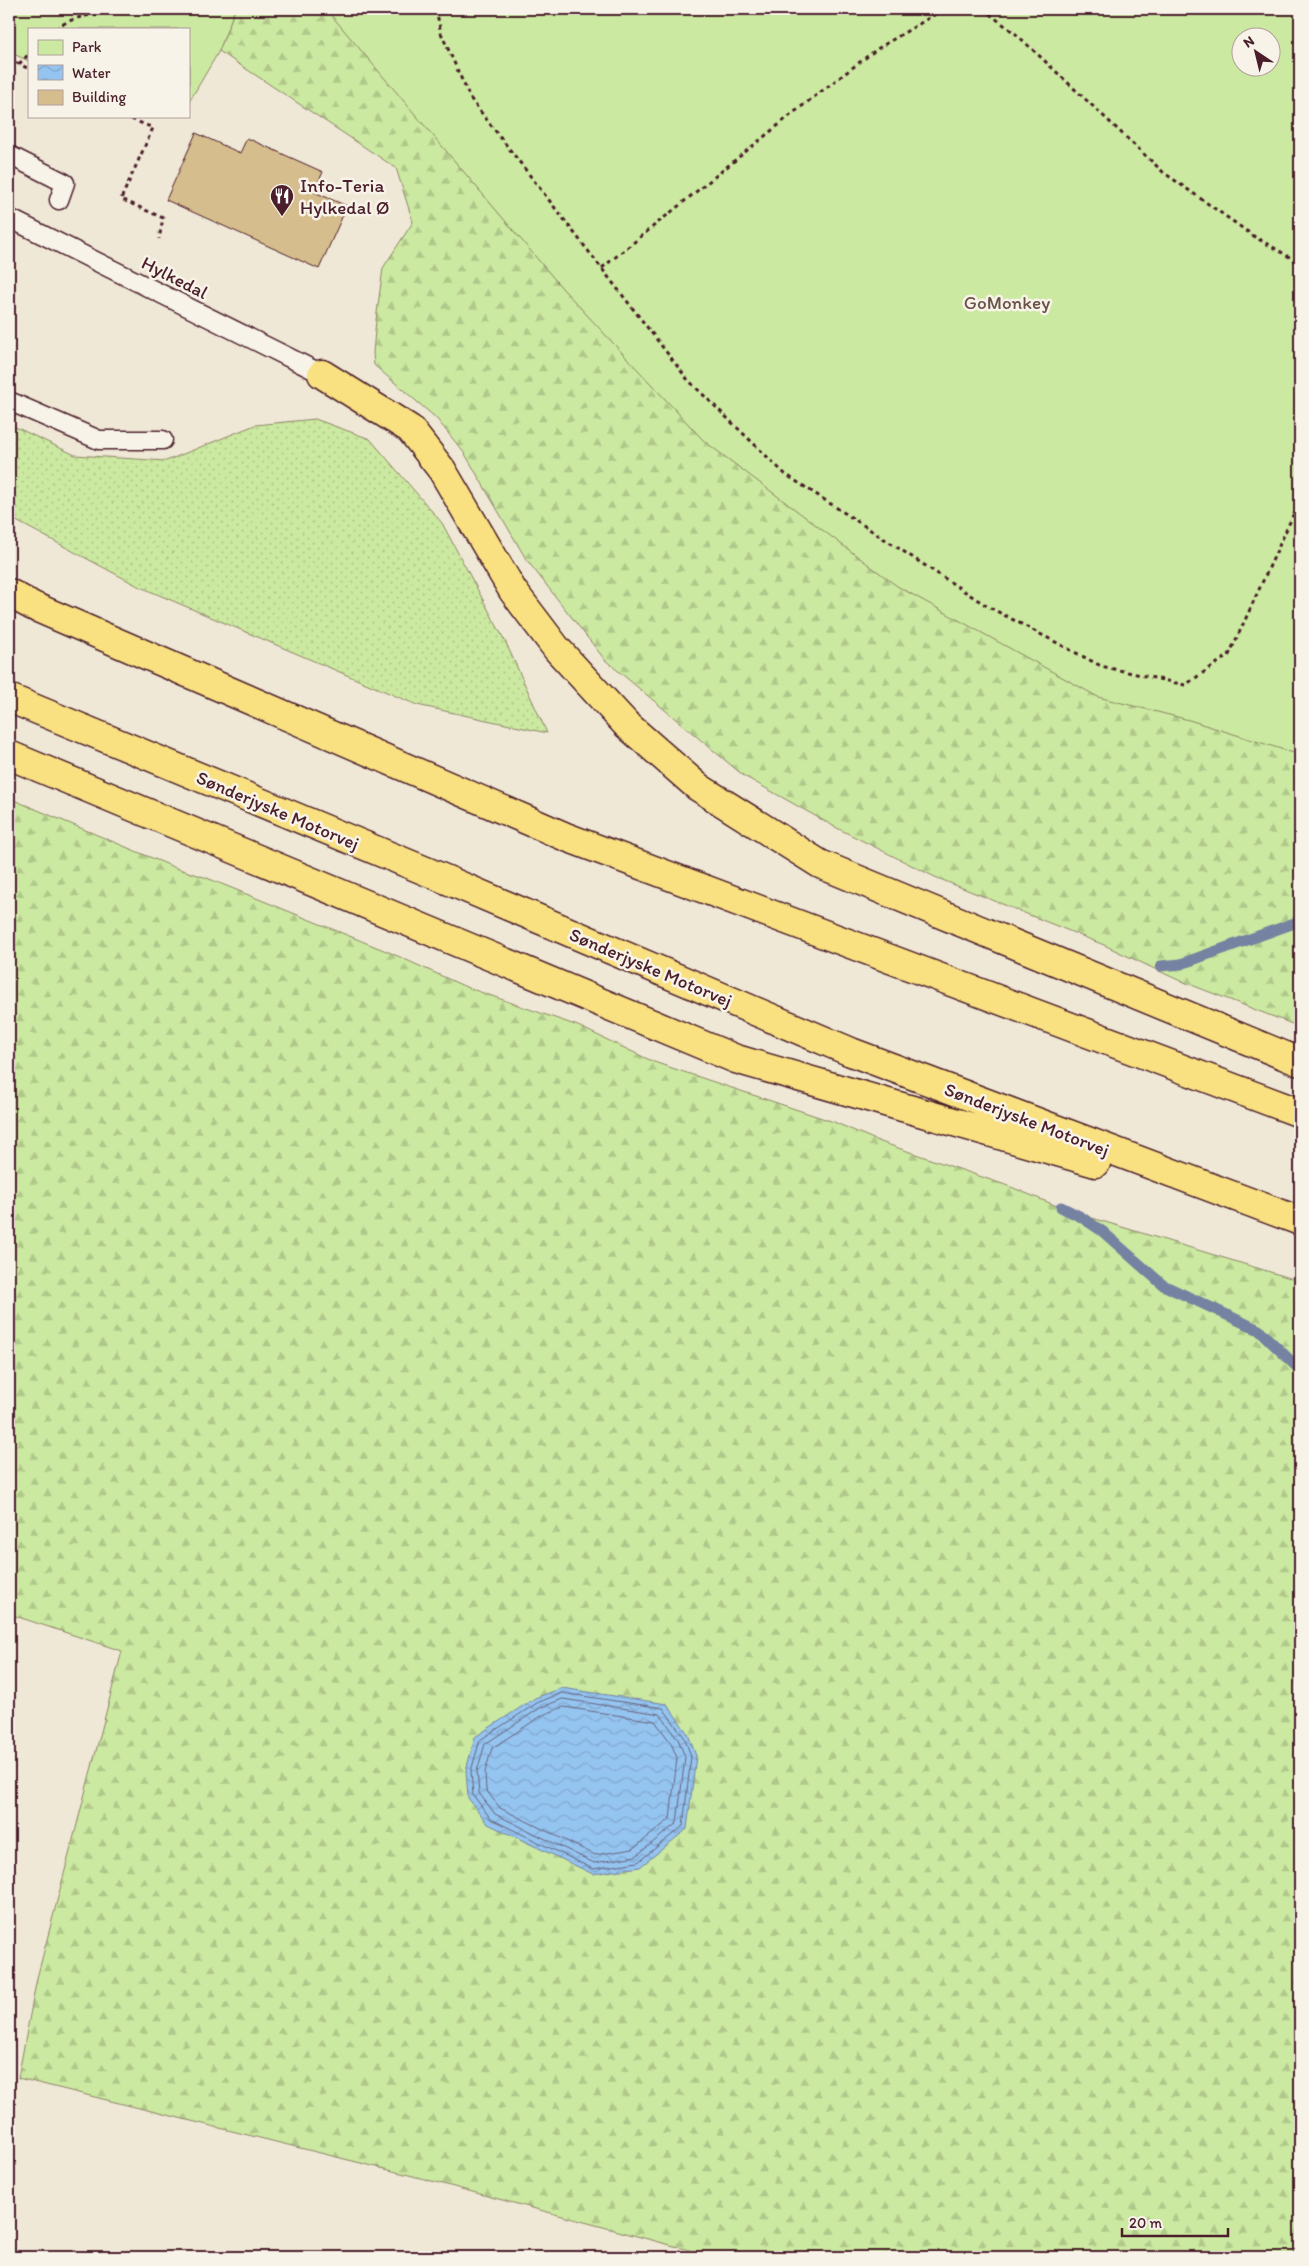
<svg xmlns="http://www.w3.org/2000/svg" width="1309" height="2266" font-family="Itim,sans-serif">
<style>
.grass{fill:url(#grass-dots);stroke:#8a8466}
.forest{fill:url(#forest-firs);stroke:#8a8466;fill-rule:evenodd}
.park{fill:#cbe9a0;stroke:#8a8466;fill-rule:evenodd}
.water{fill:url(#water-waves);stroke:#7682a1}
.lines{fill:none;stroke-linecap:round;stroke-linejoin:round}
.shore{stroke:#68617a;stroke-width:1}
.stream{stroke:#7682a1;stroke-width:11}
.building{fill:#d6bd8d;stroke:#4a1f2b}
.lane-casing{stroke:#4a1f2b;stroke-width:21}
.highway-casing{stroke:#4a1f2b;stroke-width:31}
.path{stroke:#4a1f2b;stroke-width:3;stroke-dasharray:4 4;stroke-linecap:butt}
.lane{stroke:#f7f3e8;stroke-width:18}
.highway{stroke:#f9e181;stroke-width:28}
.labels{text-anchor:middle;stroke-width:5;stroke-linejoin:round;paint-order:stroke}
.poi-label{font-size:19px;fill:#4a1f2b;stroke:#f7f3e8;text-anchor:start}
.street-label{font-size:19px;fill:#4a1f2b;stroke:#f7f3e8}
.park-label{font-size:19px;fill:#6a5248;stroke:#f7f3e8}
</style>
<defs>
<pattern id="grass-dots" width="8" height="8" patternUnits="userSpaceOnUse" patternTransform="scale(1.25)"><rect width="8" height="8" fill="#cbe9a0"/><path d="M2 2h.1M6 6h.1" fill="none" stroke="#b0c78a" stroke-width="1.8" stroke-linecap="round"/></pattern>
<pattern id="forest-firs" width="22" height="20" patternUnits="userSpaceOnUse" patternTransform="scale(1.25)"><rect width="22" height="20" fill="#cbe9a0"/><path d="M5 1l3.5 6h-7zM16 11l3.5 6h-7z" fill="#b0c78a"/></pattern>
<pattern id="water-waves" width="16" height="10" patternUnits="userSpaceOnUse" patternTransform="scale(1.25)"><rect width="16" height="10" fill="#94c4f0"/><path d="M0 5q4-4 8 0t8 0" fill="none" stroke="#81a8ce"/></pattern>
</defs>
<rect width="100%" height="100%" fill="#f0e8d6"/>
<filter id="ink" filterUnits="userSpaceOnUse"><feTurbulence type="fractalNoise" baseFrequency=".02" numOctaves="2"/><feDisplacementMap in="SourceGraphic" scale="10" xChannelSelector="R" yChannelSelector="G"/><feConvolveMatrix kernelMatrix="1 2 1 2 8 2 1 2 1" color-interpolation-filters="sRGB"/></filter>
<g filter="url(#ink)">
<!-- grass -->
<path class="grass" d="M315,419L370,439L442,523L506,643L547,733L417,705L138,586L9,517V424L75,455L166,461L255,425Z"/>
<!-- forest -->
<path class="forest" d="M235,9H1300V1027L1176,979L1104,945L935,877L835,827L744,776L605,660L526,559L465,454L436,418L374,365L373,353L376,320L383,268L413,222L396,168L219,51ZM1242,38H1272V68H1242Z
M9,798L176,868L207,878L391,953L466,987L578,1026L654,1062L834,1122L878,1141L1011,1187L1069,1211L1300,1281V2257H715L409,2175L18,2078L37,1978L122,1651L9,1614Z"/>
<!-- park -->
<path class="park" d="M9,9H235L219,51L189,102V29H29V61L9,52Z
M326,9H1300V755L1189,720L1098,697L897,586L704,441L562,288ZM1242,38H1272V68H1242Z"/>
<!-- water -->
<path class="water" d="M562,1688L667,1704L688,1734L696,1756L687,1829L640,1867L593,1874L488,1824L468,1798L466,1770L475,1737L535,1698Z"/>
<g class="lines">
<!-- shore -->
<path class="shore" d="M562,1693L663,1708L684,1737L691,1756L683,1826L638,1862L593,1869L491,1819L473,1795L471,1771L480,1740L537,1703Z
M563,1699L660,1714L678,1739L685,1757L677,1823L636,1856L594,1863L495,1814L479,1793L477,1771L485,1744L540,1708Z
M564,1707L655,1721L671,1743L677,1758L670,1819L633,1849L595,1855L500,1808L486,1790L485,1772L492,1748L543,1715Z"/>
<!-- stream -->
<path class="stream" d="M1161,966L1181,964L1300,921
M1061,1207L1081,1217L1102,1231L1163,1285L1259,1330L1300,1370"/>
</g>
<!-- building -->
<path class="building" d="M196,133L240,153L247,138L323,172L314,192L347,206L319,269L166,200Z"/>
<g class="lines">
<!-- lane casing -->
<g class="lane-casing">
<path id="lane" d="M9,155L65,183L59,200
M9,218L322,374
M9,401L99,440H163"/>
</g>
<!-- highway casing -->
<g class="highway-casing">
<path id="highway" d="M322,374L410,429L442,470L513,591L557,649L626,724L698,787L820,864L1300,1062
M9,593L33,606L566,837L1300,1113
M9,698L433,874L851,1052L1300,1221
M9,755L736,1059L1096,1163"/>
</g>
<!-- path -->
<path class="path" d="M436,9L441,33L470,98L688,380L785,474L987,606L1101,666L1185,685L1229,655L1300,500
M983,9L1016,34L1163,172L1255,237L1300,263
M56,29C81,8 134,13 166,9
M9,59L29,69
M19,64L29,54
M124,116L153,128L121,199L163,218L159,239
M602,268L797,110L877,49L944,9"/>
<!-- lane -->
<use href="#lane" class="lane"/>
<!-- highway -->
<use href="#highway" class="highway"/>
</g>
</g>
<!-- icons -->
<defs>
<g id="restaurant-pin" transform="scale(1.25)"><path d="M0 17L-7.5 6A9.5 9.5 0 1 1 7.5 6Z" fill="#4a1f2b" stroke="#f7f3e8"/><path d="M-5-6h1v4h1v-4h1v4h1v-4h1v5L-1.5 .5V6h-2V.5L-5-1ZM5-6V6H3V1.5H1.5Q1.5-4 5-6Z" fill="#fff"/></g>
</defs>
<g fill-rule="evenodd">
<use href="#restaurant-pin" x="282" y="196"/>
</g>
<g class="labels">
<!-- poi labels -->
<g class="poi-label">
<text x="300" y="192">Info-Teria<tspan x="300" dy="22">Hylkedal Ø</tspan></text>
</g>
<!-- street labels -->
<g class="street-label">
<text transform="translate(175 277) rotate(27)" y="7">Hylkedal</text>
<text transform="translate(278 810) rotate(23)" y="7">Sønderjyske Motorvej</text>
<text transform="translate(651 967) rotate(23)" y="7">Sønderjyske Motorvej</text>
<text transform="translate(1027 1119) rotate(21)" y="7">Sønderjyske Motorvej</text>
</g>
<!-- park labels -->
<g class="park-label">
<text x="1007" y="309">GoMonkey</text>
</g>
</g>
<!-- margin -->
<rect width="1309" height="2266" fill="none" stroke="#f7f3e8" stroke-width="30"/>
<rect x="15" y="15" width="1279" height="2236" fill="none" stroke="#4a1f2b" stroke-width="2" filter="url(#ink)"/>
<!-- legend -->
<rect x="28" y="28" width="162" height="90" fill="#f7f3e8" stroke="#b29e9c"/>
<rect x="38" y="40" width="25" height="15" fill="#cbe9a0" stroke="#b29e9c"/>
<text x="72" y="52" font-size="15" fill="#4a1f2b">Park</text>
<rect x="38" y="65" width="25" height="15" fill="url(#water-waves)" stroke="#b29e9c"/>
<text x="72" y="78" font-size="15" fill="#4a1f2b">Water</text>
<rect x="38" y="90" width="25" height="15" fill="#d6bd8d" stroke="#b29e9c"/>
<text x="72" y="102" font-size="15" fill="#4a1f2b">Building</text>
<!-- north arrow -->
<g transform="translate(1256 52) rotate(325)"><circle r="24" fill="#f7f3e8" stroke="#b29e9c"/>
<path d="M0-4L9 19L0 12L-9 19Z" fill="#4a1f2b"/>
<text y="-8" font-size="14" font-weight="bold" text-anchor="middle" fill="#4a1f2b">N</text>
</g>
<!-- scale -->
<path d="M1122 2228v8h106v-8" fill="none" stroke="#4a1f2b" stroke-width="2.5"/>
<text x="1129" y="2228" font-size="15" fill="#4a1f2b" stroke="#f7f3e8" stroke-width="4" paint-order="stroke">20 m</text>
</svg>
